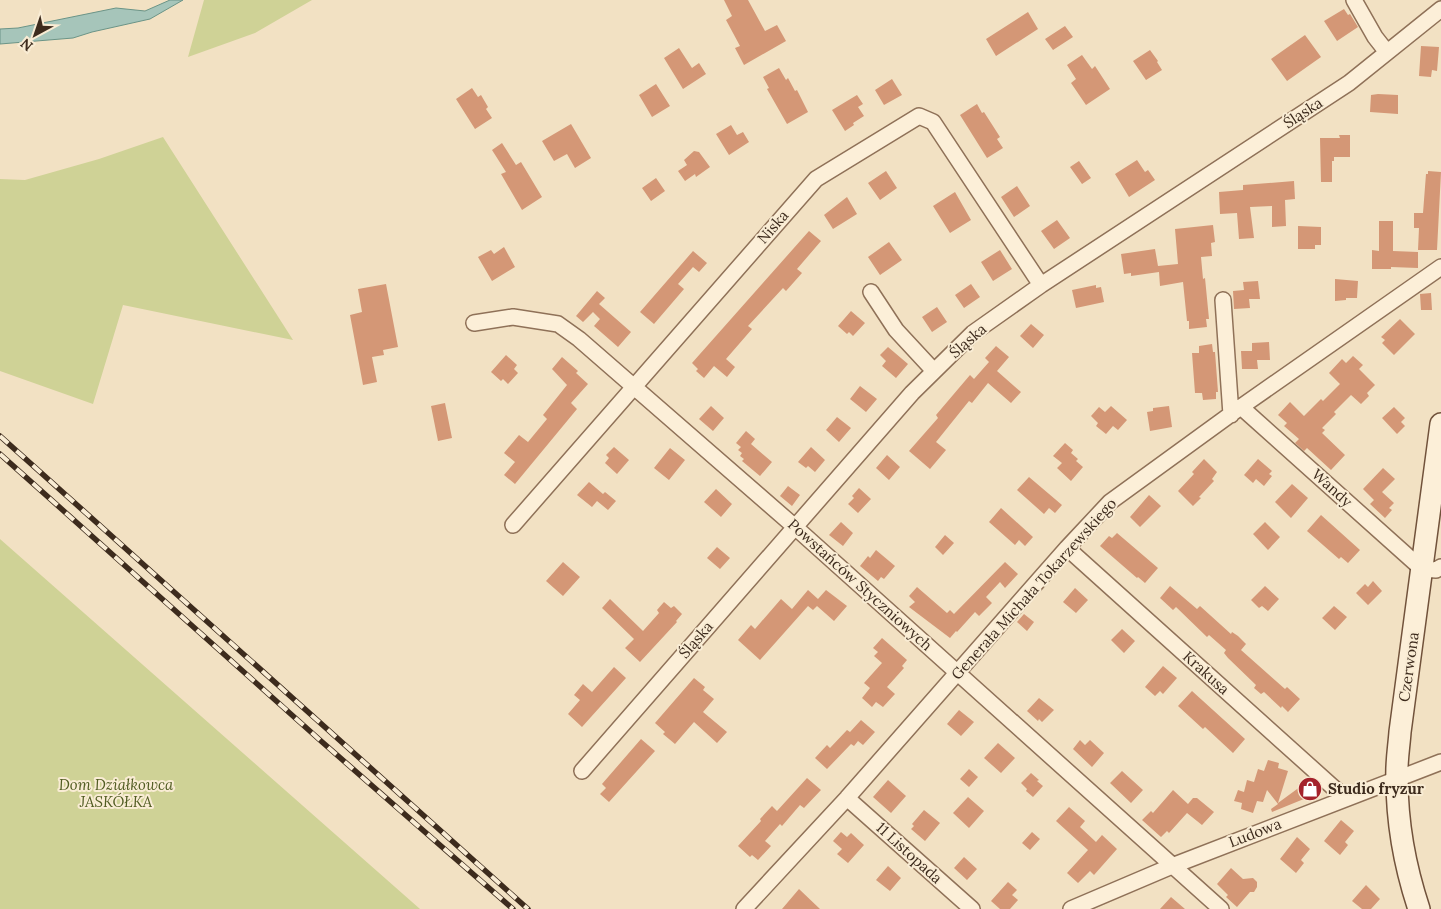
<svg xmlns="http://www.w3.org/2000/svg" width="1441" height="909" font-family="Lora,serif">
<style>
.green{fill:#cfd296}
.water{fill:#a6c5ba;stroke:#6b9487}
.building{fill:#d49776}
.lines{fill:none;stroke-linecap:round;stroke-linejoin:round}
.minor-casing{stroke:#8f7158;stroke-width:18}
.secondary-casing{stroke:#71523b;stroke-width:24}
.minor{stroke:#fcefd8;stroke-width:15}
.secondary{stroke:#fcefd8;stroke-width:21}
.rail-casing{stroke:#3d2b1d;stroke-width:5.5}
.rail{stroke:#f9ecd4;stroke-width:4;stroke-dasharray:11;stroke-linecap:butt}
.labels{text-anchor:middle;stroke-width:4;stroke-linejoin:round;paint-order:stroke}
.street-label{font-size:15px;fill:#3d2b1d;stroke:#f9ecd4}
.park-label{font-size:15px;font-style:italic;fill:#515c22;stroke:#f9ecd4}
.poi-label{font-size:15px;font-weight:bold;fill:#3d2b1d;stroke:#f9ecd4;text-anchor:start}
</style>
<rect width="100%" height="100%" fill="#f2e1c3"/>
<!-- green -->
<path class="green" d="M204,0H312L255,33L188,57Z
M163,137L293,340L123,305L93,404L0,371V179L25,180L99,159Z
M0,539L420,909H0Z"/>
<!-- water -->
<path class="water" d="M170,0H183L150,19L92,32L73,38L0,44V29L18,28L116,8L145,11Z"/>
<!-- building -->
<path class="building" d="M724,0H748L765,31L777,25L786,41L744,65L735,48L740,46L726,20L732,16Z
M1344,9L1348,15L1350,14L1358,27L1337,41L1324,21Z
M1028,12L1038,29L996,56L986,39Z
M1065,26L1073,37L1053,50L1045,39Z
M1305,35L1321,57L1287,81L1271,59Z
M1421,46L1439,47L1437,71L1432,70L1431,77L1419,76Z
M679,48L692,68L699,63L706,74L683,89L664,58Z
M1150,50L1158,61L1157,62L1162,70L1146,80L1133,61Z
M1082,55L1092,69L1095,66L1110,89L1086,105L1071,83L1076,79L1067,65Z
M779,68L786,80L788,78L795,91L797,90L808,112L787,124L767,89L769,88L763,77Z
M892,79L902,95L884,105L875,90Z
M656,84L670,106L652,117L639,95Z
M472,88L478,97L481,95L488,107L486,109L492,118L475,129L456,99Z
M1378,94L1398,95V114L1370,112L1371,95Z
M857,95L863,104L858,107L864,116L853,123L854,125L845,131L832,110Z
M977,104L982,113L984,112L1000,137L997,139L1003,148L987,158L960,115Z
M571,124L591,158L575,168L567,154L554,161L542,141Z
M731,125L737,135L743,132L749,142L729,155L716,134Z
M1339,135H1350V157H1334V161H1332V182H1321L1320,138H1340Z
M502,143L516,165L521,162L542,197L522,210L501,174L506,172L492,150Z
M694,151L699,152L710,167L696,177L695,174L685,181L678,171L687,165L684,160Z
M1137,160L1145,172L1148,170L1155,180L1129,197L1115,174Z
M1079,161L1091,178L1082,184L1070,167Z
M886,171L897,188L880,200L868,183Z
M1428,171L1441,172L1437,250H1418L1419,228H1414V213H1423L1426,174H1428Z
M656,178L665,191L651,201L642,188Z
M1294,181L1295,199L1285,200L1286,226L1272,227V206L1250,207L1254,238L1239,239L1237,213L1220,214L1219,192L1243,190V185Z
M1017,186L1030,206L1014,217L1001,197Z
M955,192L971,220L950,233L933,206Z
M847,197L857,214L833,229L824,215Z
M1057,220L1070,238L1054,249L1041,231Z
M1379,221H1393V251L1418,252V268L1391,267V269H1372V250L1379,251Z
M1213,225L1215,242L1211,243L1212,256L1201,257L1203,279L1205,278L1209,319H1206L1207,327L1189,329V321H1187L1183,282L1160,286L1159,272L1131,276V273L1124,274L1121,254L1155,249L1158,266L1178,264L1175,229Z
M1298,226L1321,227V245H1315V249H1298Z
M809,231L821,241L797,269L802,273L786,291L783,288L748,326L752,329L726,359L735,367L727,377L714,366L704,378L696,371L698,369L692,363Z
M889,242L902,260L880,275L868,257Z
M504,247L515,267L492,281L478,257L491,250L494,254Z
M1000,250L1012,269L993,281L981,262Z
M693,251L707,263L699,272L693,267L678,284L684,289L654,324L640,312Z
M1335,279L1358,281L1357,298H1346V300L1335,301Z
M1258,281L1260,299H1249L1250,308L1234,309L1233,291L1244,290L1243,282Z
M386,284L398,347L383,350L384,355L372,357L377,382L363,385L350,315L362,312L358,289Z
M971,284L980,297L964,308L955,295Z
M1096,285V288L1101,287L1104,302L1076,308L1072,290Z
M597,291L605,298L599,304L631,332L618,347L594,326L600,319L593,312L583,322L576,316Z
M1431,293L1432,310H1421L1420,294Z
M937,307L947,322L932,332L922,317Z
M851,311L865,323L853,336L849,332L847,334L838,326Z
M1400,319L1415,334L1394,355L1382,343L1385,340L1381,337Z
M1031,324L1044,335L1033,348L1020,336Z
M1269,342L1270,360H1257L1258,369H1242L1241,351H1252V343Z
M1212,344L1213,352H1215L1218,392H1216V399L1203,400L1202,393H1195L1192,353H1199V346Z
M996,346L1009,357L997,371L1021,392L1011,403L988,383L972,403L969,401L936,442L946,450L930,469L909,451L938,418L936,415L970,375L974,379L989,362L985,358Z
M888,347L908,364L896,378L882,366L886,361L880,355Z
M506,355L517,365L514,369L518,373L508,384L503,379L501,381L491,372Z
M1353,356L1363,365L1359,369L1375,385L1367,393L1369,396L1361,404L1351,395L1334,412L1336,414L1322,428L1325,430L1322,433L1345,455L1331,470L1307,448L1304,451L1295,443L1299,439L1284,426L1287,423L1278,415L1290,402L1304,416L1321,399L1323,401L1340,384L1329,373L1342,359L1346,363Z
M562,357L578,371L576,373L588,384L571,403L577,409L515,484L504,475L515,462L504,453L519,435L528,442L547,419L543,415L567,385L552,369Z
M860,386L877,399L866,412L850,399Z
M445,403L452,438L438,441L431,406Z
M711,406L724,418L713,431L699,419Z
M1111,406L1127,420L1118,430L1113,426L1106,434L1096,426L1098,423L1091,416L1099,407L1105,412Z
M1169,406L1172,427L1150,431L1147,412L1153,411V408Z
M1394,407L1405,418L1401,422L1405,426L1397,434L1382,418Z
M837,417L851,428L839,442L826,430Z
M746,431L755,439L751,444L772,462L760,476L742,461L744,459L740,456L742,453L738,450L741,447L736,443Z
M1065,443L1073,450L1071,453L1078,459L1076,461L1083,467L1071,481L1057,468L1062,463L1053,456Z
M614,447L629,460L617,474L605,463L609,458L606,455Z
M811,447L825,460L815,472L808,466L806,468L798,462Z
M670,448L685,460L669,480L654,468Z
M887,455L900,467L889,480L876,468Z
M1204,459L1217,472L1212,479L1214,481L1199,497L1201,498L1193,506L1178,491L1194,474L1192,472Z
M1258,459L1272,471L1269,474L1272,476L1264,486L1256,479L1253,483L1244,475Z
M1383,468L1395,479L1382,492L1394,503L1389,508L1392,510L1385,518L1370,504L1374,500L1363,489Z
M1029,477L1062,505L1055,513L1049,508L1044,514L1017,490Z
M589,482L603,494L605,492L616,501L608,510L597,501L592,507L577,495Z
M1292,484L1308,498L1291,518L1275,502Z
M788,486L800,495L792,506L780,496Z
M859,488L871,499L858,513L848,504L854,498L852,496Z
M716,489L732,504L721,517L704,502Z
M1149,495L1161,506L1140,527L1130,517Z
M1001,508L1033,537L1025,546L1019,540L1015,545L989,522Z
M1321,515L1360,550L1348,563L1341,557L1339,559L1307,531Z
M841,522L853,533L843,546L829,535Z
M1265,522L1280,537L1268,550L1253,534Z
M1117,533L1158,568L1145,583L1138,577L1137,578L1100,546L1109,536L1112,538Z
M945,535L954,543L943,555L935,547Z
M717,547L730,558L720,569L707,558Z
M876,550L895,566L884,579L881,577L878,581L860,566L868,556L870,558Z
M563,562L580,577L563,596L546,581Z
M1005,562L1018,574L1005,588L1000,582L986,597L992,603L979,616L975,612L957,632L956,631L950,638L909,607L915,602L909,596L917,587L947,613L950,610L954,614Z
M1373,581L1382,591L1368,605L1356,593L1365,584L1368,587Z
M1170,586L1197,609L1200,606L1231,634L1232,632L1238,636L1246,644L1241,650L1285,689L1287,687L1300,699L1288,712L1282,706L1281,708L1264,692L1261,694L1254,688L1256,685L1228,658L1224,653L1226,650L1209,635L1207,637L1176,607L1173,610L1160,598Z
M1265,586L1279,599L1268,611L1262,606L1259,608L1251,600Z
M1075,588L1088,600L1076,613L1063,602Z
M808,590L818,599L826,590L847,606L834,621L817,606L813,610L808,606L760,660L738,640L751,625L755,629L781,599L792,609Z
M610,599L643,631L659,613L657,610L664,602L671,608L674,606L682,614L676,621L677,622L640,662L625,648L634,639L602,608Z
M1334,606L1347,617L1335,630L1322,618Z
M1024,614L1034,622L1027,631L1017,622Z
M1122,629L1135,641L1124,653L1111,640Z
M882,638L907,660L902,666L904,668L887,687L895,694L883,707L876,702L872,707L862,698L870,688L864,683L882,663L874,656L878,652L873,648Z
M1163,666L1177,678L1163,694L1160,691L1155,696L1145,687Z
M614,667L626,678L582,727L568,714L580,700L574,695L583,684L592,692Z
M694,678L705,687L703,690L714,699L703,712L727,732L717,743L694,722L675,744L663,734L665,732L655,723Z
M1192,691L1245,739L1233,753L1205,727L1203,729L1178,706Z
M1039,698L1054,710L1042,722L1039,719L1038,721L1027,711Z
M959,710L974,722L961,736L947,724Z
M861,720L875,732L863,745L858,741L854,746L851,744L827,769L815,758L827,745L830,748L847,730L850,732Z
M641,739L655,751L609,802L600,794L606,788L602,784Z
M1080,740L1085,745L1090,740L1104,753L1092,767L1073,749Z
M998,743L1015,758L1001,773L984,758Z
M1268,760L1279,763L1278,768L1288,771L1278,803L1308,781L1321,792L1272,812L1271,809L1278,804L1267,790L1263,802L1257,801L1253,813L1241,809L1242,803L1234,801L1238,790L1244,792L1247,780L1254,782L1258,769L1264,771Z
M969,769L978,777L969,787L960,779Z
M1122,771L1143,790L1131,803L1110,783Z
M1031,773L1039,780L1037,781L1043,786L1033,797L1026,791L1027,789L1021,783Z
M807,778L821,790L804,808L800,805L782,826L780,824L765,841L771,846L758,860L752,855L750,857L738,846L761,821L760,819L772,806L777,811Z
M888,780L906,796L891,813L873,797Z
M1173,790L1188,804L1193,798H1197L1214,812L1202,825L1187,813L1169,833L1167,831L1161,837L1142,820L1151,811L1153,813Z
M968,797L984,811L969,828L953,813Z
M1069,807L1085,821L1080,827L1096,842L1102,835L1117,849L1094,875L1090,871L1078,883L1067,873L1088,850L1056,821Z
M924,810L940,823L925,841L911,829L914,826L912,824Z
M1341,820L1354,831L1345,842L1348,845L1340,855L1324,841Z
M841,832L847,837L851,833L864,845L848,863L837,854L842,849L833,841Z
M1032,832L1040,839L1030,850L1022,843Z
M1297,837L1310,849L1301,860L1304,863L1296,873L1280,859Z
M964,857L977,869L967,880L954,868Z
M888,866L901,878L890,891L876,880Z
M1231,868L1243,879L1253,878L1257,882V887L1254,892H1250L1237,907L1226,897L1228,895L1217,884Z
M1008,882L1017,890L1012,895L1018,900L1010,909H1000L991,901Z
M1366,885L1380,899L1371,909H1362L1352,901Z
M799,889L820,909H782Z
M1171,897L1185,909H1160Z"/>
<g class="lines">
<!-- minor casing -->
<g class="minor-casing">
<path id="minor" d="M1354,0L1375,37L1386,51
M871,292L896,330L934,371
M1223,300L1231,415
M474,323L513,317L558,324L579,339L795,527L1221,909
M1241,407L1422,569L1436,570L1441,567
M513,525L816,179L919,116L933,122L1041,285
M1067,548L1345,798
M582,771L912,393L973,333L1041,285L1349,83L1441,9
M847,798L972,909
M744,909L847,798L1067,548L1110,502L1238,409L1441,267
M1071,909L1172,866L1441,762"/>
</g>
<!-- secondary casing -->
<g class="secondary-casing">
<path id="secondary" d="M1419,909C1405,867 1397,823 1397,779C1396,763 1399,747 1400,732L1441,424"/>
</g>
<!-- minor -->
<use href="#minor" class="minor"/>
<!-- secondary -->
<use href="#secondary" class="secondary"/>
<!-- rail casing -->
<g class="rail-casing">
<path id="rail" d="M0,436L528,909
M0,454L321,741L513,909"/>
</g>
<!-- rail -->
<use href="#rail" class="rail"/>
</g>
<!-- icons -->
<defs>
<g id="shop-disc" transform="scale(1.25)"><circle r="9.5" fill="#a4222b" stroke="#f9ecd4"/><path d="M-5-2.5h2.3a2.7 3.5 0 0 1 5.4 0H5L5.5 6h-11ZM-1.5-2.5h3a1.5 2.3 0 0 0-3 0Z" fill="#fff"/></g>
</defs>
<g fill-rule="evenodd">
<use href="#shop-disc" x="1310" y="789"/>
</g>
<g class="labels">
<!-- street labels -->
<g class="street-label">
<text transform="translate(1303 113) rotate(-33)" y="5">Śląska</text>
<text transform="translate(773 227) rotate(-49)" y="5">Niska</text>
<text transform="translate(968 341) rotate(-41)" y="5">Śląska</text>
<text transform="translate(1332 488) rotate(42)" y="5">Wandy</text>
<text transform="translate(860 585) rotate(42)" y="5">Powstańców Styczniowych</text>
<text transform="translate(1034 589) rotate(-48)" y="5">Generała Michała Tokarzewskiego</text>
<text transform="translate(696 640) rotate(-49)" y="5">Śląska</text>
<text transform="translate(1409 667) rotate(-82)" y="5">Czerwona</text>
<text transform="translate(1206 673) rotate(42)" y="5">Krakusa</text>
<text transform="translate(1255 833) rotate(-21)" y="5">Ludowa</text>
<text transform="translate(909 853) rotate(42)" y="5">11 Listopada</text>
</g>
<!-- park labels -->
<g class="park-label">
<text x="116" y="790">Dom Działkowca<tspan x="116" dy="17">JASKÓŁKA</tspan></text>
</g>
<!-- poi labels -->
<g class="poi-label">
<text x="1328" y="794">Studio fryzur</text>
</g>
</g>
<!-- north arrow -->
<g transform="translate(35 35) rotate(220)" stroke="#f9ecd4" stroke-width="4" paint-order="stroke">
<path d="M0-4L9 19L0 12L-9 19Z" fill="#3d2b1d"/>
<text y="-8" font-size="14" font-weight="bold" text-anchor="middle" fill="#3d2b1d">N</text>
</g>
</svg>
